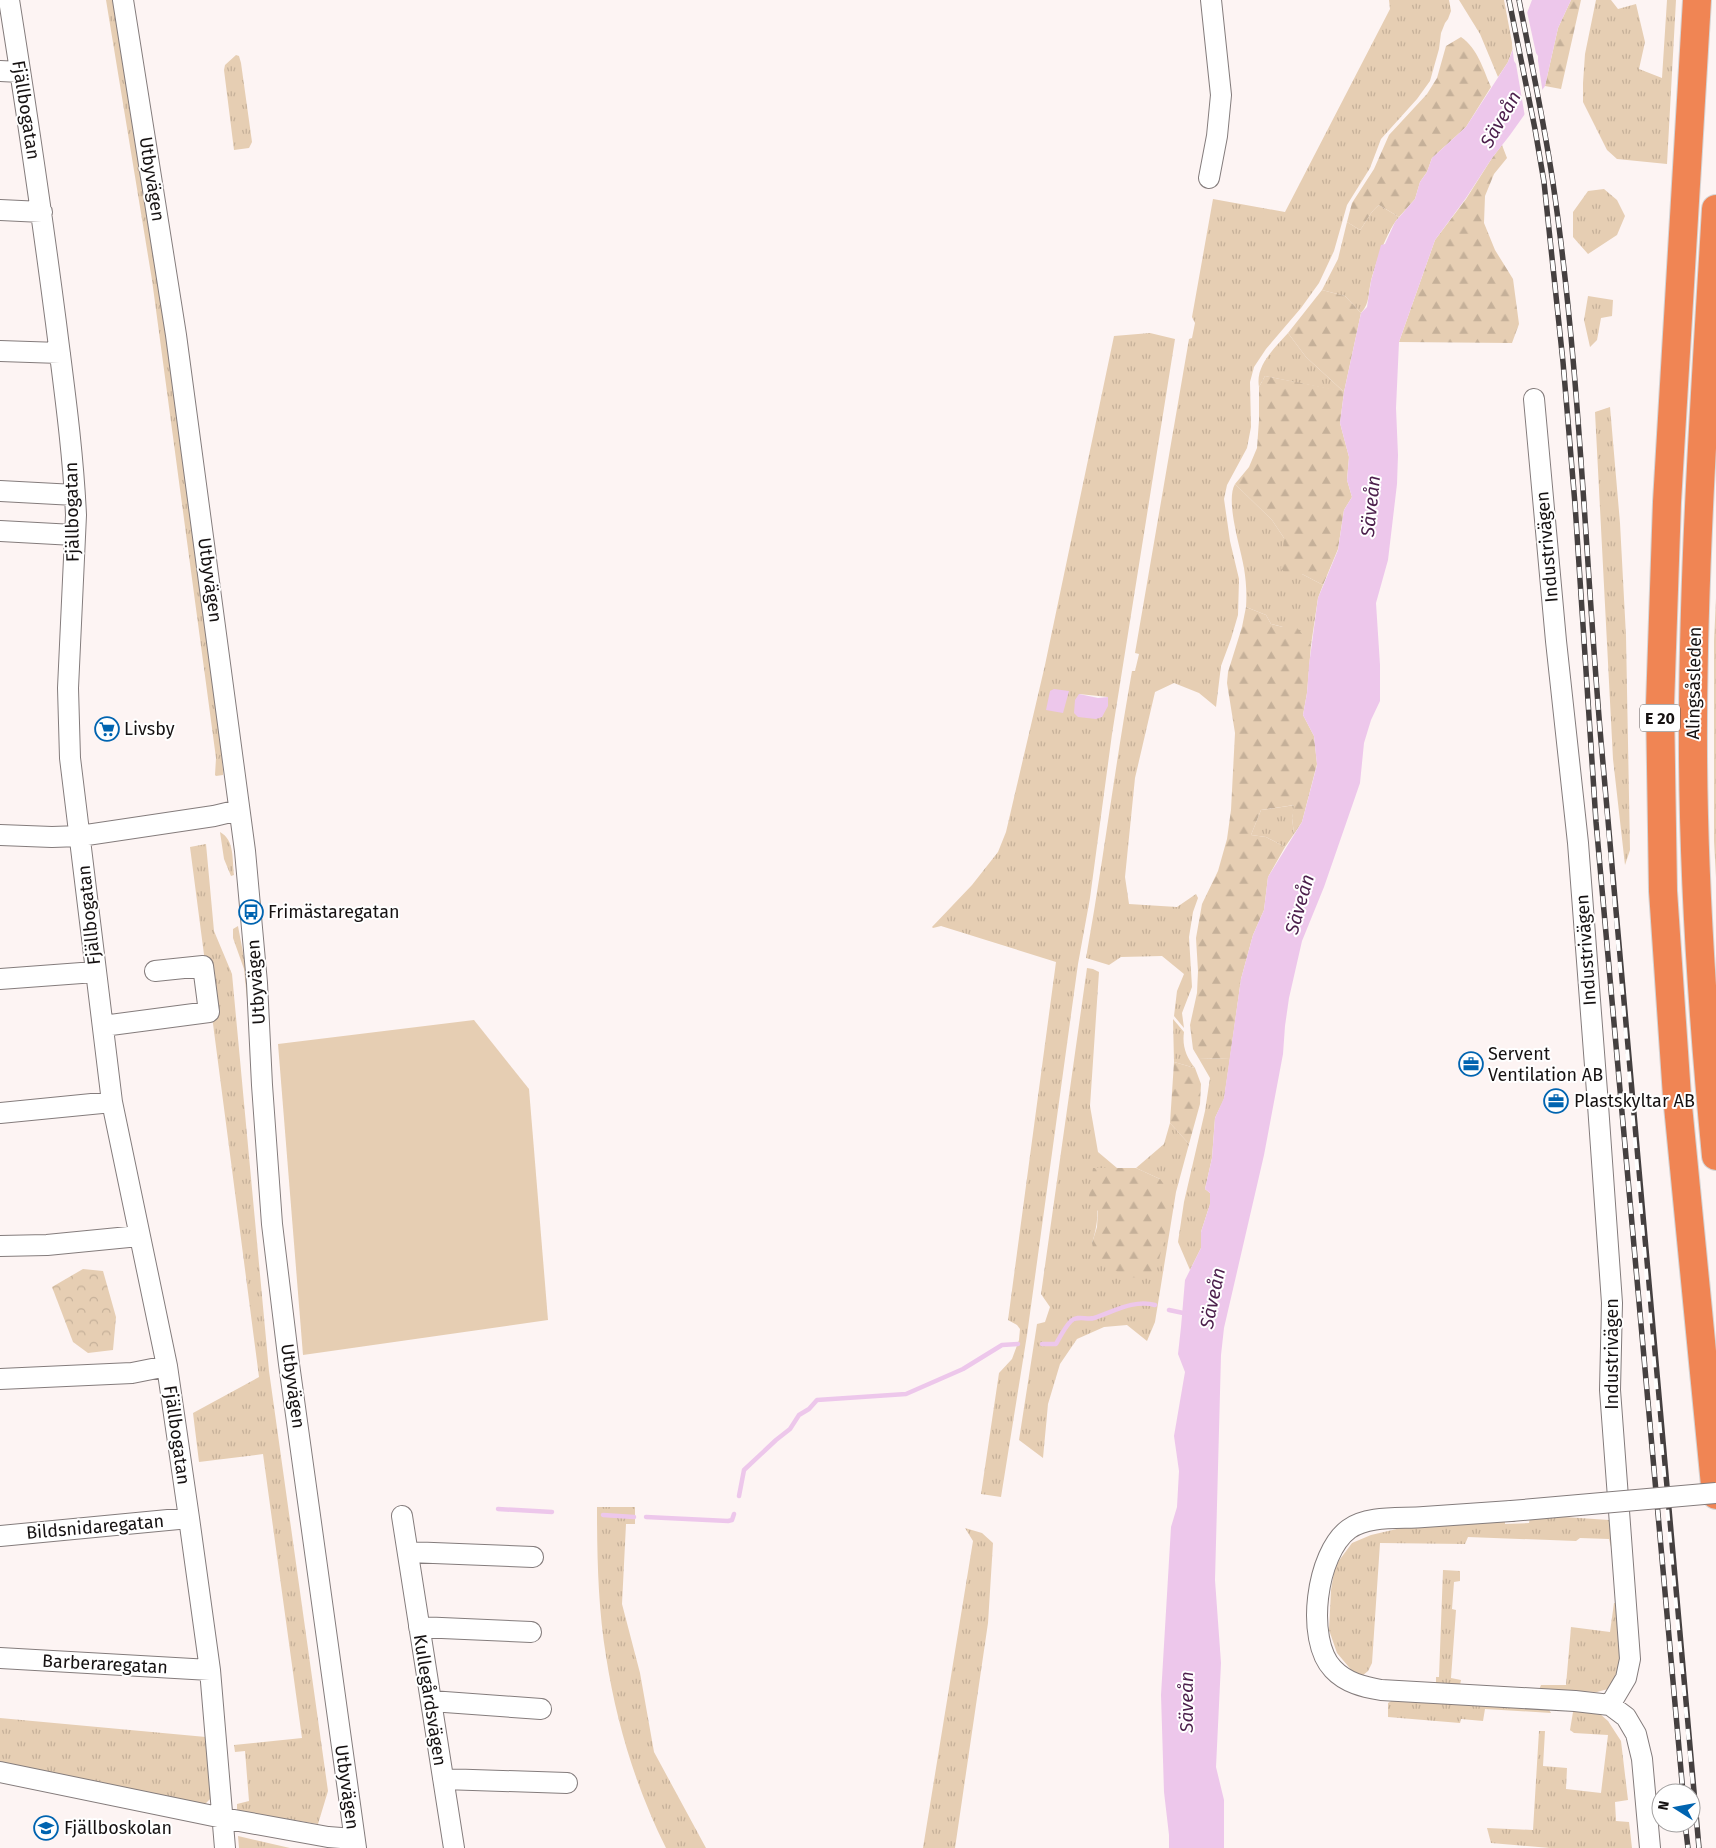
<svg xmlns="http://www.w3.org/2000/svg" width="1716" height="1848" font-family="'Fira Sans',sans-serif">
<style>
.grass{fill:url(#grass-tufts);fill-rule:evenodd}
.forest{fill:url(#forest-firs)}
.park{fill:url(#park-crowns)}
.pitch{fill:#e6ceb3}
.water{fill:#edc7eb}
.pier{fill:#fdf4f3}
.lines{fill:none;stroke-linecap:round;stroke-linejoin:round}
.stream{stroke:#edc7eb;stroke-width:4.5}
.minor-casing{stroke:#847c7c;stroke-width:22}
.highway-casing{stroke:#d5d4d4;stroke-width:30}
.minor{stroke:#fff;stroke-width:20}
.highway{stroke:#f08554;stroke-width:28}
.rail-casing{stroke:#454040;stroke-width:5.5}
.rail{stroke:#fff;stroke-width:4;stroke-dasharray:11;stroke-linecap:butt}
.minor-bridge-casing{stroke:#847c7c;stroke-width:22;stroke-linecap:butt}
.minor-bridge{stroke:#fff;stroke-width:20}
.labels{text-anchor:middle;stroke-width:4;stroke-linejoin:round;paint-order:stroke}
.shield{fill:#fff;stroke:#5c5959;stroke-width:1}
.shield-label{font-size:16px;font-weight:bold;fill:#161212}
.street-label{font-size:18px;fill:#161212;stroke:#fff}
.poi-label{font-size:18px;fill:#161212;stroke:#fff;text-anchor:start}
.water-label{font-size:19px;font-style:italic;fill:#4c1f4c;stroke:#fff}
</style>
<defs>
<pattern id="grass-tufts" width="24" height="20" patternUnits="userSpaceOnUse" patternTransform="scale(1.25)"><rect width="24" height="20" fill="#e6ceb3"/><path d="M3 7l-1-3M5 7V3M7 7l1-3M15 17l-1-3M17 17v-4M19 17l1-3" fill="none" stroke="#c5b099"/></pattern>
<pattern id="forest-firs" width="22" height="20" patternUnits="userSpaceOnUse" patternTransform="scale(1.25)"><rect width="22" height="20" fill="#e6ceb3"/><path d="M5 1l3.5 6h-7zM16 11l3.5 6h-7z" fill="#c5b099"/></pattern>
<pattern id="park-crowns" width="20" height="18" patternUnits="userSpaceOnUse" patternTransform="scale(1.25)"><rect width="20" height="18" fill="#e6ceb3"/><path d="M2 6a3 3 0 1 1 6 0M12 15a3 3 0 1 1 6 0" fill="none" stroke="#c5b099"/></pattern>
</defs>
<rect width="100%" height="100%" fill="#fdf4f3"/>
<!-- grass -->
<path class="grass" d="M106,0H113L162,294L216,700L223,770V775L216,776L215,775L216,758L152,280Z
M1389,0H1449L1451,11L1448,19L1445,23L1441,33L1439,49L1430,81L1417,99L1381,139L1370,168L1347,205L1334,251L1319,283L1301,308L1266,349L1254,367L1250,382L1251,427L1247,448L1227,485L1224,499L1230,541L1239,579L1238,615L1231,639L1221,666L1216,707L1199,693L1174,683L1155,692L1135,778L1125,877L1129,904L1177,907L1196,894L1198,898L1193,912L1189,937L1192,987L1182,1013L1184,1028L1174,1016L1177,991L1184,974L1162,956L1121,957L1109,965L1086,958C1103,863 1115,766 1132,671H1135L1139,654L1135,653L1189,339L1192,338L1195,323L1192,317L1213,199L1285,212L1390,9Z
M1459,0H1504L1513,48L1508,62L1498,77L1480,34Z
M1596,0H1611L1618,9L1636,4L1645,42L1639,69L1662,78L1667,0H1676L1667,164L1617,159L1607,150L1583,102V83L1585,54Z
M236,55L239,56L241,63L252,142L249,148L234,150L224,70L225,65Z
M1604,189L1617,200L1625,216L1617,235L1588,254L1573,237V212L1588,191Z
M1379,205L1399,217C1388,229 1375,264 1371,281C1368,293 1370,303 1361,313L1345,296L1322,290L1338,259L1347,222L1360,230C1367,221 1370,212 1379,205Z
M1588,296L1613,300L1612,316L1601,318L1597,340L1590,347L1584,320Z
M1150,333L1175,339L1112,734L1090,898L1078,964L1027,1335L1001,1497L981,1494L999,1373L1012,1359L1019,1340L1020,1329L1017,1325L1008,1320L1056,962L941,926L933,928L932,927L972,885L998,852L1006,832L1045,665L1114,336ZM1079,694L1108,697L1101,717Z
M1288,333L1306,357L1344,392L1265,376L1259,387C1255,365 1275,348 1288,333Z
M1610,407L1620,523L1626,636L1630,850L1625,865L1613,759L1595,412Z
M1235,484L1272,520L1284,538L1302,574L1323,585L1318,598L1311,645C1300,633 1286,627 1271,624L1266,615L1246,607C1247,593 1246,581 1244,568C1241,549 1225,501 1235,484Z
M1716,598V878L1714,841V641Z
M1295,805L1292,818L1294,834L1285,847L1266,837L1251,835L1261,810Z
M220,832C235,840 232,860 234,875L231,876L224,859Z
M206,844L214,931L232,974L269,1371L328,1791L318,1824L237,1811V1804L249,1801L245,1751L235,1752L234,1745L302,1738L263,1454L199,1462L193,1413L259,1377L190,847Z
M238,926L248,979V1009L244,969L233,938V929Z
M1087,968L1093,969L1099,972L1090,1106L1098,1152L1117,1168H1094C1097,1196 1101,1217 1092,1243L1160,1179L1136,1168L1164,1144L1170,1123L1189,1144L1176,1192L1155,1322L1147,1341L1127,1325L1104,1327L1077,1339L1060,1364L1048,1404L1043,1458L1019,1440L1037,1324L1045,1322L1050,1307L1041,1294Z
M1173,1019L1184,1032C1182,1046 1186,1057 1195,1068L1174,1062Z
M1230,1058L1224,1099L1215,1118L1212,1158L1205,1189L1210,1193V1204L1201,1232V1248L1190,1270L1178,1242L1184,1202L1205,1111L1210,1078L1199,1059Z
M597,1507H635V1524H626L622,1604L640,1673L654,1752L706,1848H666C636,1788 616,1722 606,1656C598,1607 597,1556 597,1507Z
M1550,1516L1609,1520L1612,1525L1613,1546L1611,1547L1609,1539L1580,1538L1576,1541L1468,1537L1465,1544L1380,1543L1372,1663L1368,1671L1362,1676L1353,1672L1337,1653L1329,1630L1331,1590L1335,1566L1352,1543L1371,1535L1401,1528L1505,1518V1524L1529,1523L1530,1517Z
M965,1528L982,1533L993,1543L988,1623L955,1848H923L973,1541Z
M1443,1570L1460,1571V1581L1454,1582L1452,1609L1456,1610L1451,1678L1461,1680L1460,1685H1438L1436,1683V1677H1439Z
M1614,1603H1616L1621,1675L1608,1689L1597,1692L1539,1690L1541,1685H1566L1571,1627L1610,1632Z
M1393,1700L1548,1708L1551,1713L1485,1709L1483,1721L1461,1719L1460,1723L1388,1717V1703Z
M1576,1709L1600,1714L1608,1721L1621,1741L1628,1800L1615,1802L1616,1821L1629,1822L1632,1848H1550L1491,1843L1487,1828L1533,1830L1539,1731H1545L1543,1766L1567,1768L1566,1789L1601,1793L1608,1735L1574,1733L1570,1730L1573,1712Z
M0,1718L206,1737L213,1796L204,1805L0,1763Z
M238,1836L290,1848H239Z"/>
<!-- forest -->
<path class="forest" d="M1571,0H1581L1561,89L1545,86L1558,28Z
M1461,37C1478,49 1483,69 1491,87L1466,127L1432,158L1427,172L1420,182L1415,199L1399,217L1379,205C1370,212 1367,221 1360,230L1347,222L1352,203L1374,169L1389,135L1427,94L1437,78L1446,46Z
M1502,145L1507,158L1494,174L1485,196L1484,223L1495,250L1513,279L1519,324L1512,343L1399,342L1435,240L1466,199L1492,158Z
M1322,290L1345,296L1361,313L1344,392L1340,423L1349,457L1347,480L1352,497L1344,510L1338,549L1323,585L1302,574L1290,576L1281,569L1284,538L1272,520L1235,484L1249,467L1257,448L1259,420V387L1265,376L1343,391L1306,357L1288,333Z
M1246,607L1266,615L1271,624L1283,627L1294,624L1311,645L1307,693L1303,715L1314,736L1317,764L1302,822L1294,834L1292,818L1294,805L1261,810L1251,835L1266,837L1285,847L1268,877L1264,910L1253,935L1241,979L1230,1058L1199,1059L1193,1049L1190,1025L1197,993L1198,971L1196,938L1202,904L1218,871L1227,839L1231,810L1235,733L1227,683L1228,672L1242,627Z
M1174,1062L1195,1068L1201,1084L1200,1104L1189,1144L1170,1123Z
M1093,1168H1136L1160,1179L1170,1193L1171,1210L1155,1276C1126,1282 1118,1272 1095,1257L1092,1243L1097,1227L1098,1211L1088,1203Z"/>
<!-- park -->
<path class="park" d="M83,1269L103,1271L116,1317L113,1350L88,1353L73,1342L52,1287Z"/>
<!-- pitch -->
<path class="pitch" d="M474,1020L529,1089L548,1320L303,1355L278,1044Z"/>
<!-- water -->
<path class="water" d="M1532,0H1571L1558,28L1545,86L1510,135L1492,158L1466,198L1435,240L1399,342L1396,408L1398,455L1397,484L1388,560L1376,603L1380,665V701L1371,720L1364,743L1360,783L1324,887L1302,941L1289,998L1285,1026L1283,1054L1264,1155L1224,1328L1221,1355L1215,1580L1221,1663L1216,1767L1224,1800V1848H1169V1835L1164,1792L1161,1695L1171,1527L1177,1507L1179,1471L1174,1436L1185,1372L1178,1354L1181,1327L1185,1280L1201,1248V1232L1210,1204V1193L1205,1189L1212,1158L1215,1118L1224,1098L1241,979L1253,935L1264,910L1268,877L1302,822L1317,765L1314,736L1303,715L1307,693L1309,665L1318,598L1338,550L1344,510L1352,497L1347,480L1349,457L1340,423L1344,392L1361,313L1367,307L1371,281L1381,245L1385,244L1395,222L1415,199L1420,182L1427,172L1432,158L1466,127L1508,62Z
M1054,689L1069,691L1063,713L1046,710L1050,691Z
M1079,694L1098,698L1108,697V706L1102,717L1096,719L1078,717L1074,713L1075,700Z"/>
<!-- pier -->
<path class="pier" d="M1526,7L1536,53L1538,56V61L1543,94L1525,117L1516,64L1514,61L1512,44Z"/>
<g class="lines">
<!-- stream -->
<path class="stream" d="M1169,1310L1188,1314
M1042,1344H1056C1060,1337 1065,1327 1071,1321C1078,1315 1086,1320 1094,1318C1113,1312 1134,1299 1155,1305
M739,1496L744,1470L776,1440L790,1429L799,1415L809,1409L817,1400L906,1394L963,1369L1002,1345L1018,1344
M498,1509L552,1512
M603,1515L634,1517
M646,1517L728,1521L732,1520L734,1514"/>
<!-- minor casing -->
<g class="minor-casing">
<path id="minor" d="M9,0C26,107 42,215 56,323C64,387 73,450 76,515L68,688L70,758L112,1102L167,1366L189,1518L210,1670L225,1848
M123,0L176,335L245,851L257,983L262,1085L272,1224L289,1364L356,1848
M0,71L20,72
M1209,178L1217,136L1221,95L1211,0
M0,210L42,212
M0,351L60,353
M1534,399L1556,641L1578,843L1598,1105L1612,1303L1610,1390L1630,1659L1626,1678L1610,1705
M0,491L75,495
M0,531L74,535
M0,835L52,837L80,836L214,816L239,810
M0,979L95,972
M103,1026L209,1012L203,966L155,971
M0,1113L112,1102
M0,1246L47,1245L139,1236
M0,1379L132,1373L167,1366
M1511,1511C1482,1513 1453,1515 1424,1517C1401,1519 1368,1515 1349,1529C1316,1553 1305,1640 1333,1669C1346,1683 1364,1687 1381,1690L1575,1701L1610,1705L1626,1717L1636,1734L1642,1759L1650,1848
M402,1516L454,1848
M0,1536L189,1518
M408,1552L533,1557
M419,1627L531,1632
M0,1658L210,1670
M431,1701L541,1709
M0,1772L223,1818L328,1837L354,1839
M443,1779L567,1783"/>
</g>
<!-- highway casing -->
<g class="highway-casing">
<path id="highway" d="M1697,0L1667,502L1660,705L1663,891L1677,1096L1716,1495
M1716,209C1706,379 1694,548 1693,718C1692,864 1702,1011 1716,1156"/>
</g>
<!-- minor -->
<use href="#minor" class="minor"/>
<!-- highway -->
<use href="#highway" class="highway"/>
<!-- rail casing -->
<g class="rail-casing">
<path id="rail" d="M1509,0L1535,129L1544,182L1563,362L1575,504L1596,822L1683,1793
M1519,0C1531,61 1544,122 1553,183C1580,368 1585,556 1601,741C1632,1110 1663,1479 1699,1848
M1685,1823L1688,1848"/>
</g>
<!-- rail -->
<use href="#rail" class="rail"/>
<!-- minor-bridge casing -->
<g class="minor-bridge-casing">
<path id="minor-bridge" d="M1511,1511L1716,1493"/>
</g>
<!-- minor-bridge -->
<use href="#minor-bridge" class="minor-bridge"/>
</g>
<!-- icons -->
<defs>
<g id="supermarket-ring" transform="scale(1.25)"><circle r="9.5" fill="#fff" stroke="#0064b0" stroke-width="1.5"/><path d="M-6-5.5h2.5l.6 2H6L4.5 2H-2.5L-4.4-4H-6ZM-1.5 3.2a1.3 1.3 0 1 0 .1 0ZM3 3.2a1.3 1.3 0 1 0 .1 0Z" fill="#0064b0"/></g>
<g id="bus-ring" transform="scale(1.25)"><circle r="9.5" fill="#fff" stroke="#0064b0" stroke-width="1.5"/><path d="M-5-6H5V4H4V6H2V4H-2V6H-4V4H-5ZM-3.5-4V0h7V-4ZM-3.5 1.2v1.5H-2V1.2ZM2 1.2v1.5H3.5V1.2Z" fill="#0064b0"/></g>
<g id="office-ring" transform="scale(1.25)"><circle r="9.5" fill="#fff" stroke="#0064b0" stroke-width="1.5"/><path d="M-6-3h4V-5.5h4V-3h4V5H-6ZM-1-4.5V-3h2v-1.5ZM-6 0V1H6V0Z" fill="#0064b0"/></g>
<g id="school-ring" transform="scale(1.25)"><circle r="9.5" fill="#fff" stroke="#0064b0" stroke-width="1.5"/><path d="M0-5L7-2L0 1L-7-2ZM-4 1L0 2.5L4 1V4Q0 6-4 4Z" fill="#0064b0"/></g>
</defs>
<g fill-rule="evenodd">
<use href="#supermarket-ring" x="107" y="729"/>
<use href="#bus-ring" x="251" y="912"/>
<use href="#office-ring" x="1471" y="1064"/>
<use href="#office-ring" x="1556" y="1101"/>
<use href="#school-ring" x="46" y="1828"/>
</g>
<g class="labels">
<!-- shield labels -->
<rect class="shield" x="1640" y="704.5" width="40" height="27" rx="4"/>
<g class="shield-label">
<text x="1660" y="724">E 20</text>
</g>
<!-- street labels -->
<g class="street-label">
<text transform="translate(26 110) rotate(81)" y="6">Fjällbogatan</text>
<text transform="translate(152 179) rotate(81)" y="6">Utbyvägen</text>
<text transform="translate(72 512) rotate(-91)" y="6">Fjällbogatan</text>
<text transform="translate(1547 547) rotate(-95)" y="6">Industrivägen</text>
<text transform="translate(210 580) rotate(82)" y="6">Utbyvägen</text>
<text transform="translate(1694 683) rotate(-89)" y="6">Alingsåsleden</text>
<text transform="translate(89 915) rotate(-96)" y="6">Fjällbogatan</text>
<text transform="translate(1586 950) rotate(-94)" y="6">Industrivägen</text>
<text transform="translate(256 982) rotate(-94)" y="6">Utbyvägen</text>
<text transform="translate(1612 1354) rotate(-90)" y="6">Industrivägen</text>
<text transform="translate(293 1386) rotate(82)" y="6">Utbyvägen</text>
<text transform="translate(177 1435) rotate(82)" y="6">Fjällbogatan</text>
<text transform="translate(95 1527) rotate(-5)" y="6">Bildsnidaregatan</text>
<text transform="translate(105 1664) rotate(3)" y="6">Barberaregatan</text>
<text transform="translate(430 1700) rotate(81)" y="6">Kullegårdsvägen</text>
<text transform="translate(347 1787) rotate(82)" y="6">Utbyvägen</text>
</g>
<!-- poi labels -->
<g class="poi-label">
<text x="124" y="735">Livsby</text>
<text x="268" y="918">Frimästaregatan</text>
<text x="1488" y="1060">Servent<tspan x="1488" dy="21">Ventilation AB</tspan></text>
<text x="1574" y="1107">Plastskyltar AB</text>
<text x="64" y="1834">Fjällboskolan</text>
</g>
<!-- water labels -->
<g class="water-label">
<text transform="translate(1500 119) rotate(-60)" y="7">Säveån</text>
<text transform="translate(1370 506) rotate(-84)" y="7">Säveån</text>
<text transform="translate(1299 904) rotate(-74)" y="7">Säveån</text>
<text transform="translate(1212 1298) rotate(-78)" y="7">Säveån</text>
<text transform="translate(1186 1702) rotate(-90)" y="7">Säveån</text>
</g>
</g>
<!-- north arrow -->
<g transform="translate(1676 1808) rotate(281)"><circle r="24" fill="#ffffff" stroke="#a2a0a0"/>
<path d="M0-4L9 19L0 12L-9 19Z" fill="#0064b0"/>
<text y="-8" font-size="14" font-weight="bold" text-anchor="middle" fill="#161212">N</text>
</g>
</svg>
